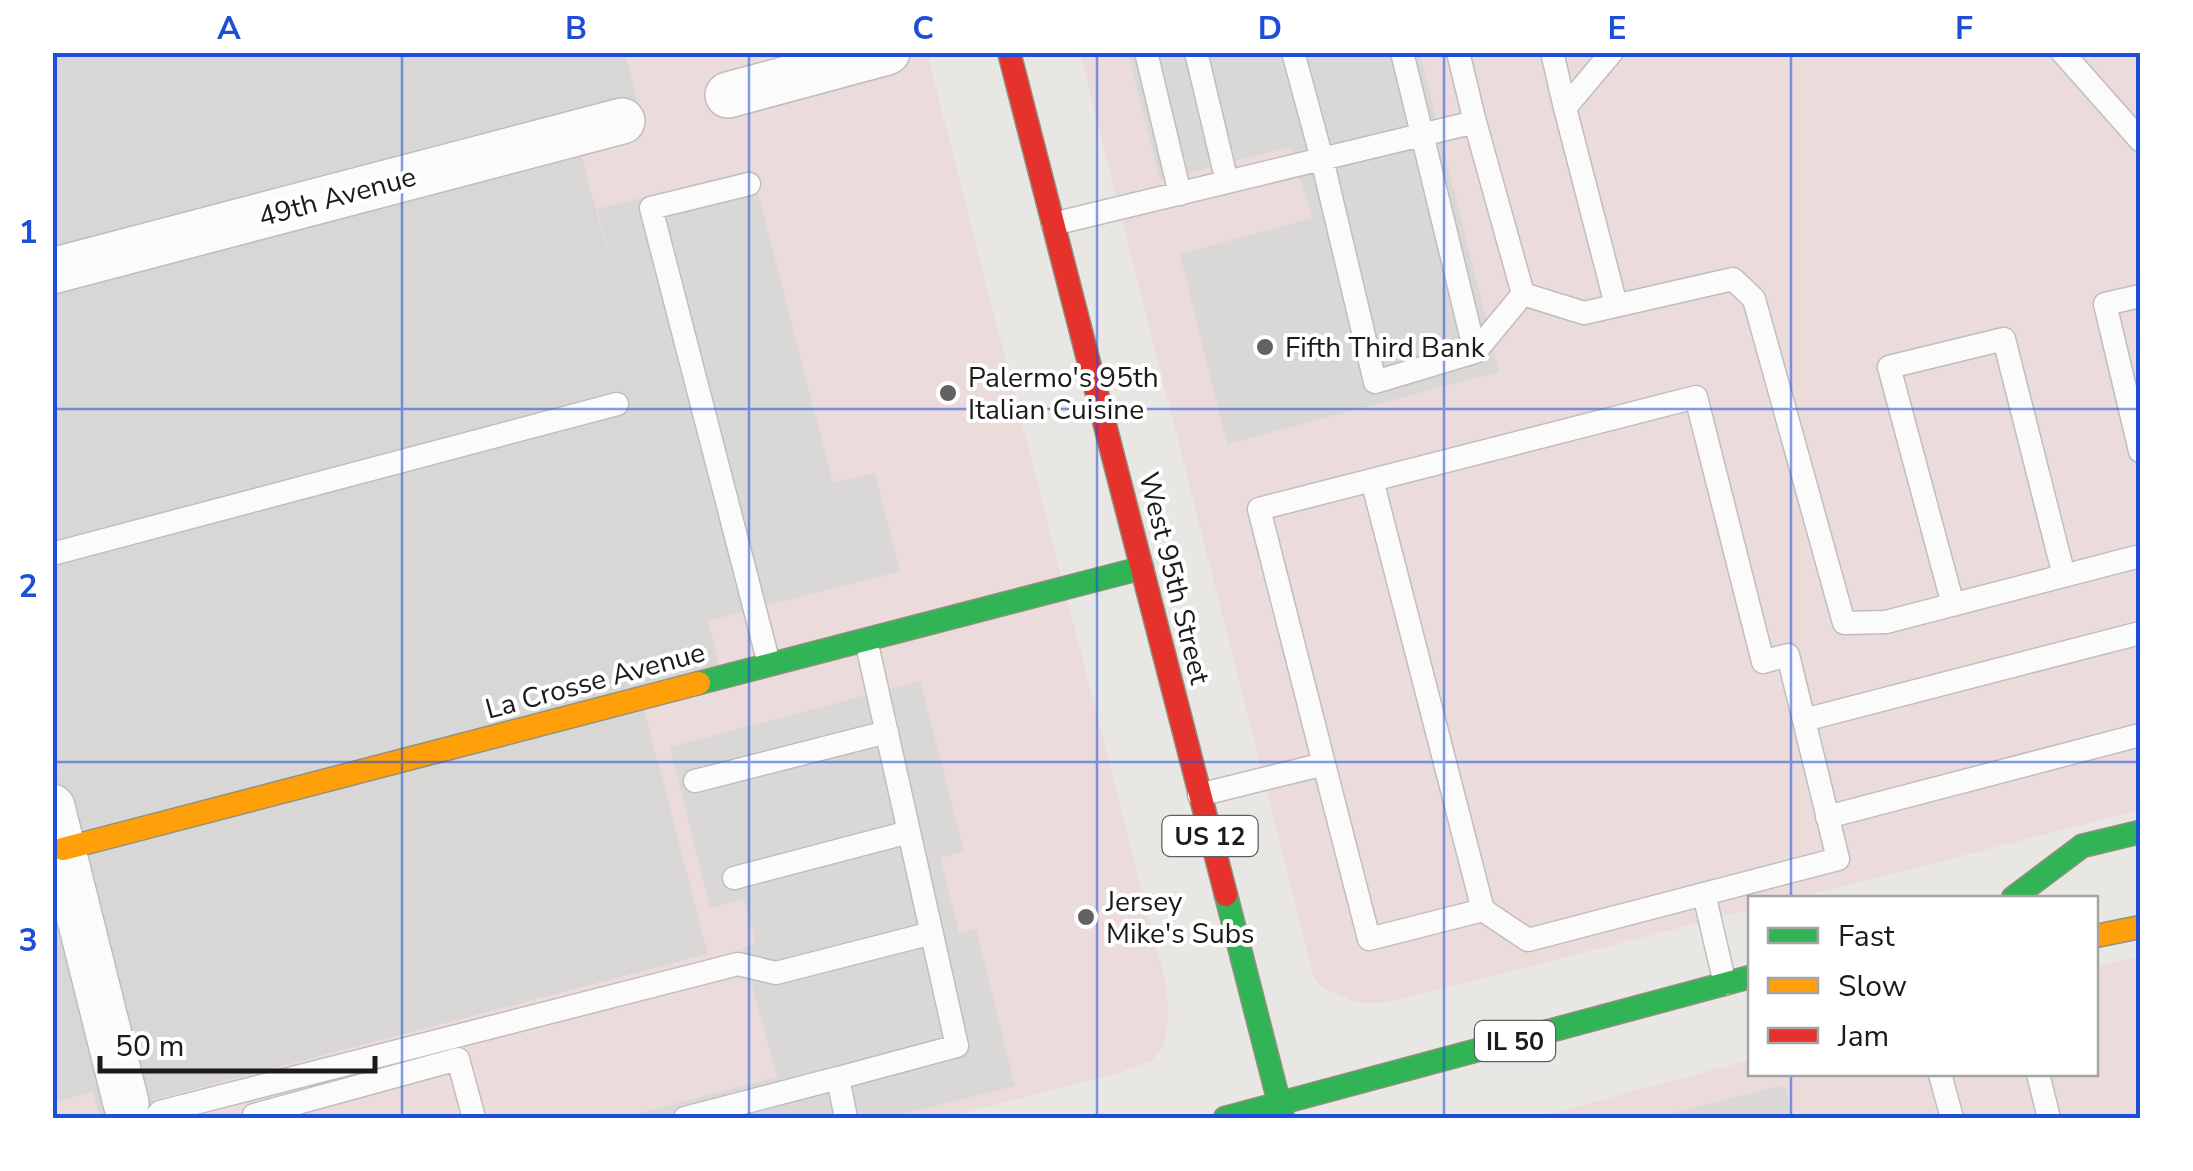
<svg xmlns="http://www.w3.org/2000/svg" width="2193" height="1171" font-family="'Nunito Sans',sans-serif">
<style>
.residential{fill:#d8d7d5}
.commercial{fill:#ebdbdb}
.parking{fill:#d9d8d7}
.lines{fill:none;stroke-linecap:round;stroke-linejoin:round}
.lane-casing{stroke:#bfbebc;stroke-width:25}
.street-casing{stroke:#bfbebc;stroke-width:48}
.fast-casing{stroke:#92907e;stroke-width:25}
.slow-casing{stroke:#92907e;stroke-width:25}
.jam-casing{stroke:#92907e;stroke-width:25}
.lane{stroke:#fcfbfb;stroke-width:22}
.street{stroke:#fcfbfb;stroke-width:45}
.fast{stroke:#30b455;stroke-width:22}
.slow{stroke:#ff9f0a;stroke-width:22}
.jam{stroke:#e5322d;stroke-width:22}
.grid{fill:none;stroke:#1d4ed8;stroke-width:2.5;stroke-opacity:0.55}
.poi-dot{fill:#636261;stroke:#fff;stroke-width:4}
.labels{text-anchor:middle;stroke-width:8;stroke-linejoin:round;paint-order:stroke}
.shield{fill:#fff;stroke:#5f5f5f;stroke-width:2.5}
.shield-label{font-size:25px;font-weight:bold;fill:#1b1b1b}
.street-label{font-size:28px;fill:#1b1b1b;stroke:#fff}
.poi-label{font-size:28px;fill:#1b1b1b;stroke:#fff;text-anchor:start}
.neatline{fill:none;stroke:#1d4ed8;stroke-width:4}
.grid-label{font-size:32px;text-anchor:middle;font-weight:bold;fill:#1d4ed8}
</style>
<rect width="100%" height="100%" fill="#e9e7e4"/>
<!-- residential -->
<path class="residential" d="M53,53H625L642,117L576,135L723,677L642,699L709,954L157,1099L137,1118H100L93,1092L53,1103Z"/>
<!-- commercial -->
<path class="commercial" d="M625,53H927L1166,984L1169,1017L1164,1045L1152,1060L1119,1073L945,1118H137L157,1099L708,954L641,698L723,676L576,134L641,117Z
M1080,53H2140V810L1797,898H1750V910L1385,1003H1357L1320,986L1313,974Z
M2140,956V1118H1534L1750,1060V1074H2096V968Z
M93,1092L100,1118H53V1103Z"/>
<!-- parking -->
<path class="parking" d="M1128,53H1420L1499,372L1227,444L1180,254L1312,218L1291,147L1160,180Z
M752,170L833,483L875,473L900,571L703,622L597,209Z
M920,681L964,851L940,858L959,933L976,929L1015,1086L887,1118H620L777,1077L742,948L756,943L744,899L710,908L670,747Z
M1784,1085L1793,1118H1653Z"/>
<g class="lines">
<!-- lane casing -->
<g class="lane-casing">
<path id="lane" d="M1146,52L1180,194
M1196,52L1227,182
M1293,52L1322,159L1375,382L1475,352L1523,294
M1402,52L1475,352
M1458,52L1475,122
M1552,52L1565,108
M1612,52L1565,108L1616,305
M2062,52L2140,140
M749,184L651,208L769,664
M1053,224L1475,122L1523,294L1584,313L1733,279L1754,299L1844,623L1886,622L2140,556
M2140,296L2105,304L2140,451
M52,554L617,404
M1953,605L1889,367L2004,339L2064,576
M1804,720L2140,633
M1324,764L1369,939L1483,910L1372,480
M695,781L887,732
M1199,795L1324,764L1259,509L1696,397L1763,662L1788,655L1838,859L1528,940L1483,910
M1827,817L2140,735
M734,878L909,832
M1704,894L1725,984
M1940,1074L1952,1118
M2038,1074L2049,1118
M155,1118L160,1112L738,964L776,973L932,933
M255,1118L254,1115L458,1059L474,1118
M685,1118L838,1078
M846,1118L838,1078L957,1046L866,640"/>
</g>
<!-- street casing -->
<g class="street-casing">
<path id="street" d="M728,95L887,52
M52,271L622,121
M52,807L126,1103"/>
</g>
<!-- fast casing -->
<g class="fast-casing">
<path id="fast" d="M699,683L1142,568
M1226,895L1283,1118
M2013,898L2082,846L2140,832
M1225,1118L1750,977"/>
</g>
<!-- slow casing -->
<g class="slow-casing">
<path id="slow" d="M63,849L699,683
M2096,936L2140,927"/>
</g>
<!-- jam casing -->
<g class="jam-casing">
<path id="jam" d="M1009,52L1226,895"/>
</g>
<!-- lane -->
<use href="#lane" class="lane"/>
<!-- street -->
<use href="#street" class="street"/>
<!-- fast -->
<use href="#fast" class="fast"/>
<!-- slow -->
<use href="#slow" class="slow"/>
<!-- jam -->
<use href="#jam" class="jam"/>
</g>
<!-- grid -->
<path class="grid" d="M402,52V1118M749,52V1118M1097,52V1118M1444,52V1118M1791,52V898M52,409H2140M52,762H2140M1791,1074V1118"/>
<!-- markers -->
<g class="poi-dot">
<circle cx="1265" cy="347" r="10"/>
<circle cx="948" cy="393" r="10"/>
<circle cx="1086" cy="917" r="10"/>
</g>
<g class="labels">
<!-- shield labels -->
<g class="shield">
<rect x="1162.5" y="816" width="95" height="40" rx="8"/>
<rect x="1475" y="1021" width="80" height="40" rx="8"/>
</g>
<g class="shield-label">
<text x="1210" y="845">US 12</text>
<text x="1515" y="1050">IL 50</text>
</g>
<!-- street labels -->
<g class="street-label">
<text transform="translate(337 196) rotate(-15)" y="10">49th Avenue</text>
<text transform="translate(1175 578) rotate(76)" y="10">West 95th Street</text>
<text transform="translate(595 680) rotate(-15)" y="10">La Crosse Avenue</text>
</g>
<!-- poi labels -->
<g class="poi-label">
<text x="1285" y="357">Fifth Third Bank</text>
<text x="968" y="387">Palermo's 95th<tspan x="968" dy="32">Italian Cuisine</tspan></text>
<text x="1106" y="911">Jersey<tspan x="1106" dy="32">Mike's Subs</tspan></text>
</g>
</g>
<!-- border -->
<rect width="2193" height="1171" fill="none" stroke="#ffffff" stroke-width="110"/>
<!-- legend -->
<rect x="1748" y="896" width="350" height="180" fill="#ffffff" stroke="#a4a4a4" stroke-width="2.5"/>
<rect x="1768" y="928" width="50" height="15" fill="#30b455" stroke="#a4a4a4" stroke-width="2.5"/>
<text x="1838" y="946" font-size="30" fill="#1b1b1b">Fast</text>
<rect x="1768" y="978" width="50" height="15" fill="#ff9f0a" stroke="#a4a4a4" stroke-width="2.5"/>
<text x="1838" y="996" font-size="30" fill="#1b1b1b">Slow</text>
<rect x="1768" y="1028" width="50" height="15" fill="#e5322d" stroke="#a4a4a4" stroke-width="2.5"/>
<text x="1838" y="1046" font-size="30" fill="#1b1b1b">Jam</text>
<!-- scale -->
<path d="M100 1056v15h275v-15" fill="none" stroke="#1b1b1b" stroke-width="5"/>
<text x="115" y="1056" font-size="30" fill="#1b1b1b" stroke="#ffffff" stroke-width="8" paint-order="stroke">50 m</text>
<rect x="55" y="55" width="2083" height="1061" class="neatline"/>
<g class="grid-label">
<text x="229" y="39">A</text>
<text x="576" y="39">B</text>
<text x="923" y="39">C</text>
<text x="1270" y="39">D</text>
<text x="1617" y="39">E</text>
<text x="1964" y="39">F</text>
<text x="28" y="243">1</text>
<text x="28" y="597">2</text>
<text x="28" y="951">3</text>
</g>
</svg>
